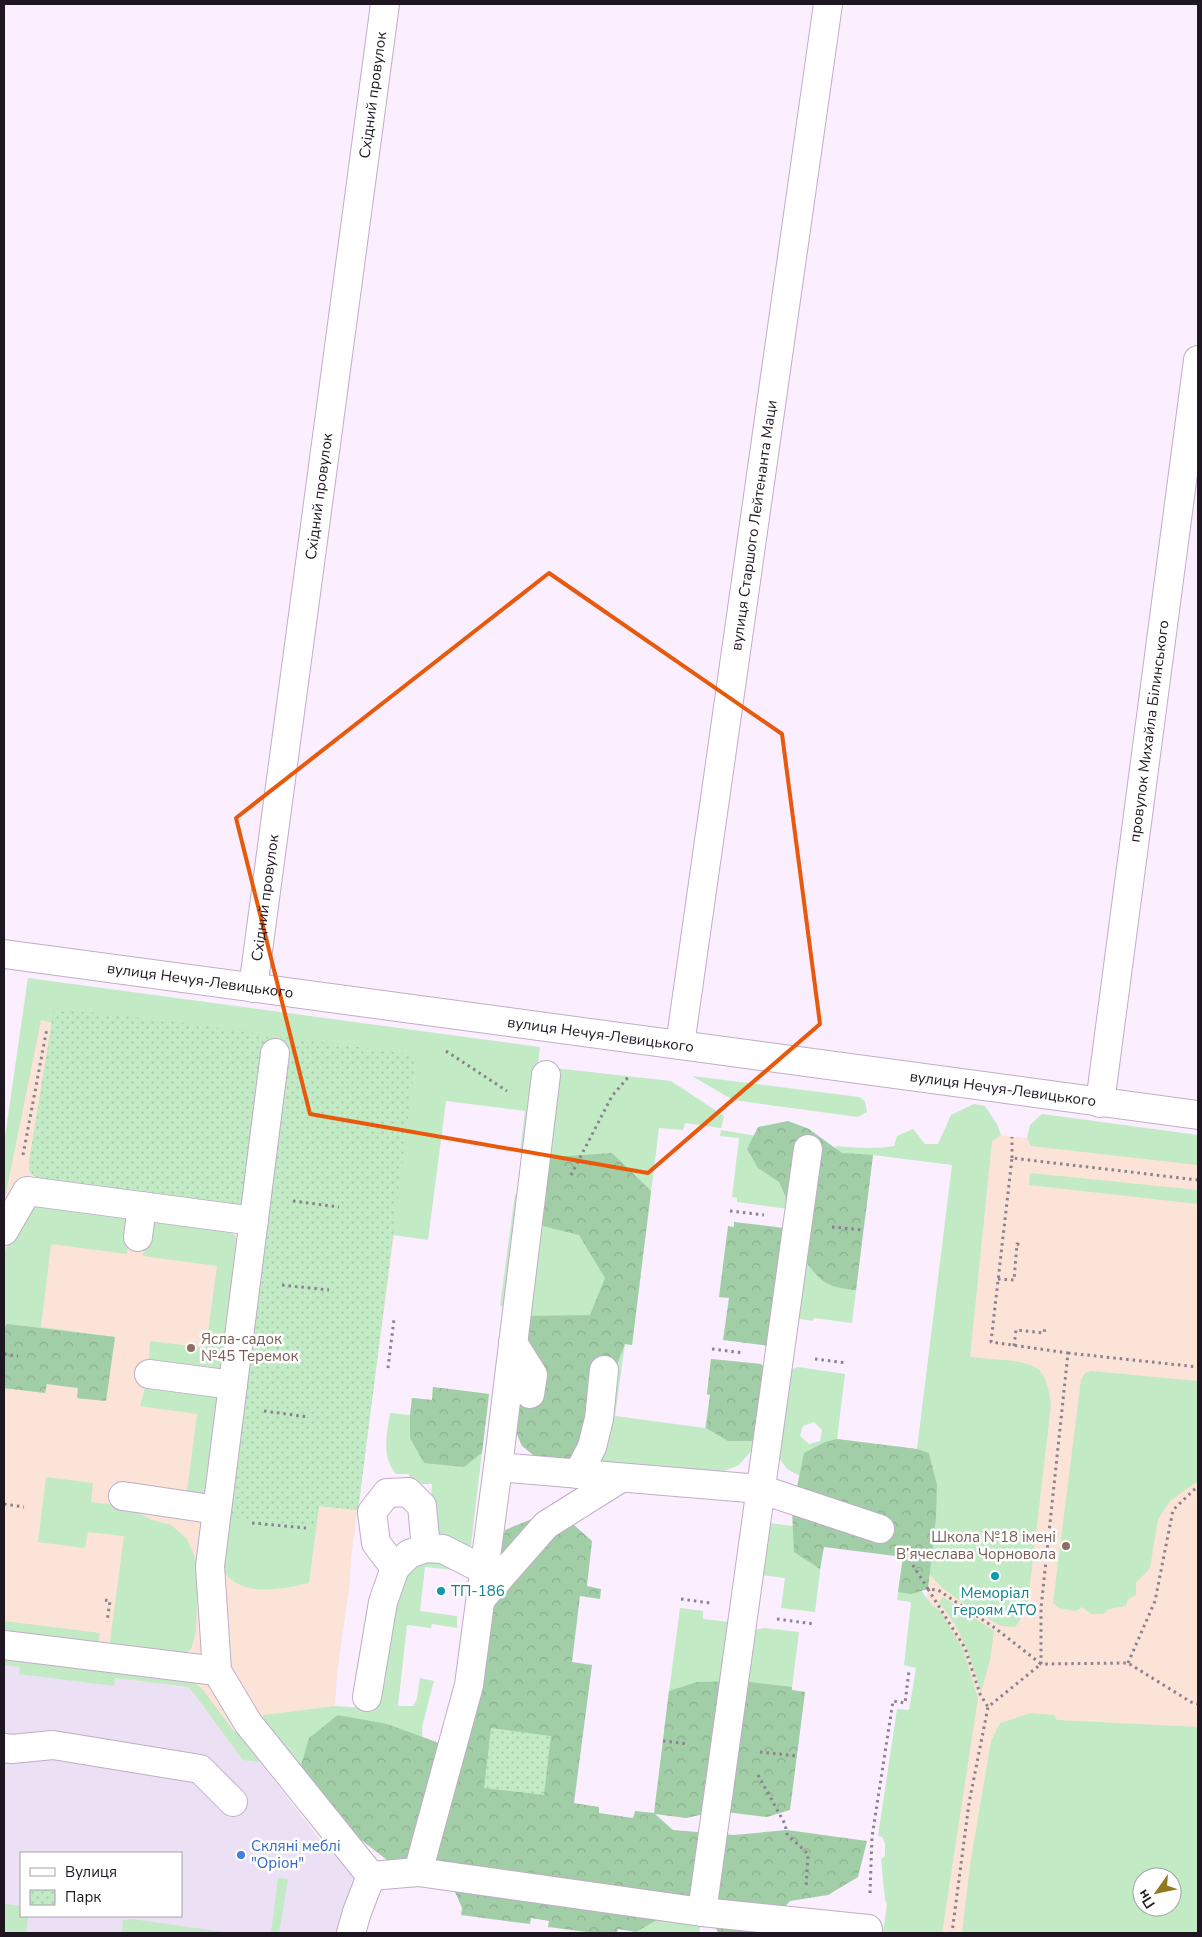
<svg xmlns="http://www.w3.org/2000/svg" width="1202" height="1937" font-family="'Nunito Sans',sans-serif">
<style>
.commercial{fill:#ece0f4;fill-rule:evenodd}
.education{fill:#fbe3d8;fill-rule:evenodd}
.green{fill:#c1eac5;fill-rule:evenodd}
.forest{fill:url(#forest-crowns)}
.park{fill:url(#park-dots)}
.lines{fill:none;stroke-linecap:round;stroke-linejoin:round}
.minor-casing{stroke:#c0adc7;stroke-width:30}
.path{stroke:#8b818f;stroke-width:3;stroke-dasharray:2.5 4;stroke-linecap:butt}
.minor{stroke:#fff;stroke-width:28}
.marked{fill:none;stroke:#e8590c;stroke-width:4;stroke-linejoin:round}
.education-dot{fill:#8d6e63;stroke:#fff;stroke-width:2}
.culture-dot{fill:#0f9aa8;stroke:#fff;stroke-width:2}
.shop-dot{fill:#3f7fe0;stroke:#fff;stroke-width:2}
.labels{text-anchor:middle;stroke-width:5;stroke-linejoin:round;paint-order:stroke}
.street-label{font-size:15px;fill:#1e1721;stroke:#fff}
.education-label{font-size:15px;fill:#785e54;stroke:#fff;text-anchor:start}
.culture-label{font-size:15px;fill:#0d838f;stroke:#fff;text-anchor:start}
.shop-label{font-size:15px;fill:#366cbe;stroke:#fff;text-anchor:start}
</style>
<defs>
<pattern id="forest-crowns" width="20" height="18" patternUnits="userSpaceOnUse" patternTransform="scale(1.25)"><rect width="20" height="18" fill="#a2cea7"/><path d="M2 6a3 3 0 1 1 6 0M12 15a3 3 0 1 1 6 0" fill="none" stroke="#8bb08f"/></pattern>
<pattern id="park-dots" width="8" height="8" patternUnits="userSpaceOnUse" patternTransform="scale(1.25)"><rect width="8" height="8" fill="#c1eac5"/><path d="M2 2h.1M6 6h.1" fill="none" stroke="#a5c8a9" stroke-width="1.8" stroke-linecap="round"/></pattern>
</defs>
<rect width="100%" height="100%" fill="#faeeff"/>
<!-- commercial -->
<path class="commercial" d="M4,1665L189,1687L232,1745L237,1733L321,1841L356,1876L337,1933H4ZM21,1853H181V1916H21Z"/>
<!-- education -->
<path class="education" d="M24,1005L101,1013L394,1235L351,1558L350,1582L337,1674L335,1706L263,1715L233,1730L232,1746L189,1687L4,1665V1148Z
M981,1133L1198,1158V1933H883L930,1574ZM1142,1877H1172V1907H1142Z"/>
<!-- green -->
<path class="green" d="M28,978L540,1047L528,1153L520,1152L525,1111L446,1101L428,1240L393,1235L358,1510L319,1506L309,1583C282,1589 238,1599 222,1568L283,1048L242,1205L35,1177L29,1171V1162L53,1023L41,1020L4,1203V1144Z
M554,1068L671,1081L724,1116L721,1128L685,1123L683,1130L659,1128L632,1345L625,1344L615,1416L705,1428L710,1395L707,1394L711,1359L761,1364L754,1441L751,1451L739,1465L727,1470L709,1473L610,1465L522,1446L516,1432Z
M692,1076L859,1097L865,1101L867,1112L858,1117L733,1100Z
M974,1104L985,1106L997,1124L1001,1135L992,1141L970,1357C987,1360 1030,1358 1041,1372C1048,1381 1049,1394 1051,1405L1027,1610L1015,1627L1001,1626L970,1608L940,1586L924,1568L858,1508L787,1469L775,1452L788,1371L798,1367L845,1374L837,1439L917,1449L952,1165L873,1155L865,1220L830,1156L837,1146C850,1148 882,1149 894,1146L897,1136L913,1129L925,1144H938L951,1115ZM814,1422L822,1430L820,1441L809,1444L800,1436L803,1426Z
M1042,1114L1198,1135V1165L1031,1146L1027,1138L1030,1125Z
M721,1130L797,1143L788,1209L737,1202V1198L732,1197L739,1138L720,1136Z
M1030,1173L1198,1190V1204L1029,1185Z
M515,1194H521L507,1307L500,1306Z
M42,1203L131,1212L127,1254L51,1244L41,1327L115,1337L106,1401L77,1398L78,1388L47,1384L45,1393L4,1388V1252L32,1207Z
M150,1214L230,1231L238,1240L226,1374L152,1364L149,1360L150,1341L206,1348L217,1266L143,1256Z
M799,1232L862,1240L852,1323L814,1318L813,1321L795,1318Z
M1091,1371L1198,1381V1483H1195L1170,1501L1158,1519L1150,1568L1136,1583V1595L1128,1599L1126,1606L1109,1609L1103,1614H1091L1082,1607L1076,1611L1059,1608L1053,1603L1081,1380L1085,1373Z
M150,1384L223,1394L209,1490L203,1494L187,1492L197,1414L140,1406L145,1388Z
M433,1387L489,1394L470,1553C455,1541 448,1534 429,1536L432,1484H411L409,1474H396C381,1456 387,1434 390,1413L410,1415L412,1398L432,1400Z
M46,1477L93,1483L91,1502L123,1506L152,1520L171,1525L187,1539L197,1562L198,1580L196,1632L191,1649L184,1654L109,1649L124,1536L88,1532L85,1548L38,1542Z
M768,1523L843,1532L823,1547L815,1612L781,1608L785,1578L761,1575Z
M903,1557L920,1589L932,1605L940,1611L963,1649L978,1698L942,1933H883L887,1904L885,1899L881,1859L885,1856V1843L882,1837L878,1836L897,1709L909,1710L916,1668L904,1665L911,1602L897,1600Z
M425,1559L446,1561L463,1571L425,1567L420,1611L457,1616V1628L432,1624L431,1628L407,1625L398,1706H413L417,1699L420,1678L434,1681L422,1727L423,1749L360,1839L264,1721L263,1715L335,1706L366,1708L399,1575Z
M943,1597L994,1631L990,1660L981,1692C972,1661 961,1627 939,1603Z
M680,1608L703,1611V1619L730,1622L713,1734L664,1730Z
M4,1621L100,1633L98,1648L4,1636Z
M764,1628L799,1632L792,1687V1690L805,1692L798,1745L742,1681L749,1631Z
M4,1655L193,1681L203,1690L233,1730L237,1733L260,1762L243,1760L189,1687L115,1678L114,1686L19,1674L20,1667L4,1665Z
M1031,1713L1054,1715L1057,1720L1198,1727V1933H962L970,1865L991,1741L1000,1723ZM1142,1877H1172V1907H1142Z
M278,1878L288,1879L279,1933H271Z
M4,1904L21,1906V1916H28L26,1933H4Z
M639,1915L701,1922L699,1933H637Z
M132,1919L231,1933H122L123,1920Z"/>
<!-- forest -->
<path class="forest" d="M788,1121L809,1129L842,1153L873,1155L856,1290C831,1288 822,1284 807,1263L811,1230L791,1209L779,1182L758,1168L747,1149L758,1127Z
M612,1153L651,1191L632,1345L625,1344L593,1426L573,1462L538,1459L522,1446L516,1432L510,1391L523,1316L590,1315L605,1278L579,1235L535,1224L542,1158Z
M734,1222L784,1228L770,1346L723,1340L729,1298L719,1297L728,1226L734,1227Z
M7,1324L115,1337L106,1401L77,1398L78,1388L47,1384L45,1393L4,1388V1328Z
M711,1359L761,1364L764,1367L754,1441H728L706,1428L710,1395L707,1394Z
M433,1387L489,1394L482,1453L464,1467L424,1463L410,1438V1415L412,1398L432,1400Z
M837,1439L917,1449L929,1453L937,1485L936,1518L928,1589L911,1594L898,1592L903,1557L824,1547L820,1569L794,1552L792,1511L804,1453L825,1442Z
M556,1509L592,1541L587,1586L601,1589L600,1599L580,1596L572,1662L592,1665L574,1803L599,1807V1813L633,1818L635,1811L654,1813L669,1691L697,1682L742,1681L792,1687V1690L805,1692L790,1810L767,1817L718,1811L686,1818L655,1814L673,1830L734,1835L787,1830L867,1841L858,1877L828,1895L790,1901L762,1933H718L708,1909L684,1904L636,1932L618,1929L617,1933H595L548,1927L549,1921L531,1918L530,1924L461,1915L462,1908L451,1883L409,1864L387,1860L360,1839L301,1766L309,1738L338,1715L387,1724L439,1743L466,1720L480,1635L505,1530Z"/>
<!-- park -->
<path class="park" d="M54,1008L193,1024L268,1035L249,1196C245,1204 242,1205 234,1207L41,1180C32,1175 29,1172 29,1162Z
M285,1037L416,1055L358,1510L319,1506L316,1527L228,1517Z
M491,1728L551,1736L544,1795L484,1788Z"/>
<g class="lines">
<!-- minor casing -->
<g class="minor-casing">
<g id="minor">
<path id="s1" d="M4,954L1198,1115"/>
<path id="s2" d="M253,988L385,4"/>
<path id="s3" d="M680,1045L828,4"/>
<path d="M275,1053L210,1566L217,1671L248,1723L371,1876L357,1912L351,1933"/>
<path id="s4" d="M1100,1103L1198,360"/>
<path d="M4,1231L27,1191L254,1221"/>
<path d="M138,1237L142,1206"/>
<path d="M513,1343L533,1375L530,1394"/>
<path d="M149,1374L233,1385"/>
<path d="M498,1467L760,1489L880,1529"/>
<path d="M578,1474L592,1447L599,1419L604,1370"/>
<path d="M123,1496L217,1510"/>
<path d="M395,1568L376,1543L372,1512L387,1493L408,1492L422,1506L426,1548"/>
<path d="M481,1599L546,1525L621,1478"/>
<path d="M4,1645L217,1671"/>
<path d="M367,1697L383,1602L395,1568L409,1554L426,1548L443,1549L484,1570"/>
<path d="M4,1748L12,1749L53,1745L200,1769L233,1802"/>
<path d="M418,1872L702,1912L808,1149"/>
<path d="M371,1876L418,1872L469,1685L498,1467L546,1075"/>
<path d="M702,1912L868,1929"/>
</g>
</g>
<!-- path -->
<path class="path" d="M446,1051L507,1091
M23,1155L47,1028
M1012,1158V1137
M571,1175L612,1096L630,1075
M1198,1180L1012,1158L991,1342L1068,1353L1041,1608V1664L1128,1663L1191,1702L1198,1704
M293,1201L339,1207
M730,1211L764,1215
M832,1227L864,1230
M998,1279L1014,1280L1017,1244L1022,1245
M282,1285L329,1290
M1014,1346L1016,1330L1044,1333L1045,1328
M712,1349L744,1353
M1068,1353L1198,1367
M4,1354L18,1356
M815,1359L847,1363
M388,1368L394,1319
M264,1411L308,1417
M4,1504L24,1507
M252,1523L306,1528
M906,1554L928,1589L938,1590L995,1628L1041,1664L988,1707L969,1803L952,1933
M928,1589L965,1648L980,1694L988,1707
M681,1599L710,1603
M105,1600L110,1601L107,1622
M777,1619L814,1624
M1128,1663L1155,1601L1173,1510L1198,1486
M663,1741L689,1744
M760,1752L797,1756
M758,1775L785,1824L787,1834L808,1854L806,1888
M870,1893L872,1837L893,1701L905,1703L909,1671"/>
<!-- minor -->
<use href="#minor" class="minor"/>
</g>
<!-- marked area -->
<path class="marked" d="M549,573L782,734L820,1024L648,1173L310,1114L236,818Z"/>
<!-- markers -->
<g class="education-dot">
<circle cx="191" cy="1348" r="5"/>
<circle cx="1066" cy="1546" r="5"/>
</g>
<g class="culture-dot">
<circle cx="995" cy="1576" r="5"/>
<circle cx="441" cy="1591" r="5"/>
</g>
<circle class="shop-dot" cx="241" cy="1855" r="5"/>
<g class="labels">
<!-- street labels -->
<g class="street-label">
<text dy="5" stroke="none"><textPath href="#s2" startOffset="901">Східний провулок</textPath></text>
<text dy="5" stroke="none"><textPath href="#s2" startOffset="496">Східний провулок</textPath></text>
<text dy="5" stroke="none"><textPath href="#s3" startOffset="525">вулиця Старшого Лейтенанта Маци</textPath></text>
<text dy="5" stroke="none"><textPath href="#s4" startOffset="375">провулок Михайла Білинського</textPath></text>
<text dy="5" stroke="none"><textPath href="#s2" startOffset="91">Східний провулок</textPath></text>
<text dy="5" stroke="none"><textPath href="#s1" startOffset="198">вулиця Нечуя-Левицького</textPath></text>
<text dy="5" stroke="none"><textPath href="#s1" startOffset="602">вулиця Нечуя-Левицького</textPath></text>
<text dy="5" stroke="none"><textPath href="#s1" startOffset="1008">вулиця Нечуя-Левицького</textPath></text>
</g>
<!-- education labels -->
<g class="education-label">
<text x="201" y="1344">Ясла-садок<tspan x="201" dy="17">№45 Теремок</tspan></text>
<text x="1056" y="1542" text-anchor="end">Школа №18 імені<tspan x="1056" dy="17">В’ячеслава Чорновола</tspan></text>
</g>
<!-- culture labels -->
<g class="culture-label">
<text x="451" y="1596">ТП-186</text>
<text x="995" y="1598" text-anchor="middle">Меморіал<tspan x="995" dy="17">героям АТО</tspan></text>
</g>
<!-- shop labels -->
<g class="shop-label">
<text x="251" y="1851">Скляні меблі<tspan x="251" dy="17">"Оріон"</tspan></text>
</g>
</g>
<!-- border -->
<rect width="1202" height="1937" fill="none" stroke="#1e1721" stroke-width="10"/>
<!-- legend -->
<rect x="20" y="1852" width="162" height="65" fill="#ffffff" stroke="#a5a2a6"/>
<rect x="30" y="1868" width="25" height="8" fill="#ffffff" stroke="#a5a2a6"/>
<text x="65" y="1877" font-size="15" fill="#1e1721">Вулиця</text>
<rect x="30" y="1890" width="25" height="15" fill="url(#park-dots)" stroke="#a5a2a6"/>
<text x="65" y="1902" font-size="15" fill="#1e1721">Парк</text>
<!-- north arrow -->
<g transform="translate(1157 1892) rotate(237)"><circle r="24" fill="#ffffff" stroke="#a5a2a6"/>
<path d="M0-4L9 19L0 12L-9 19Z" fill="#92781e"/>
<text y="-8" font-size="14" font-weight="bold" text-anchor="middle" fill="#1e1721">Пн</text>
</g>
</svg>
